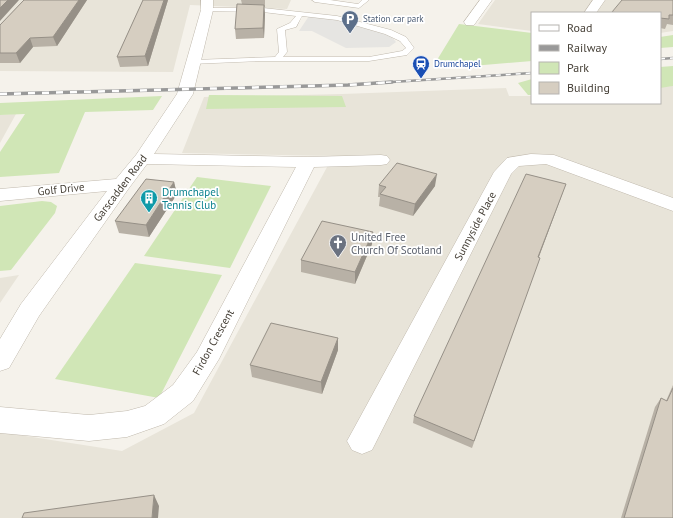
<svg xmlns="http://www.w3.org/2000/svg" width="673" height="518" font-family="'PT Sans',sans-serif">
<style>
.residential{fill:#e8e4d9}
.green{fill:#d0e6b6}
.parking{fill:#e6e5e2}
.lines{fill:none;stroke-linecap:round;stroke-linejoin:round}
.service-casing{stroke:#c0b9ad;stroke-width:1}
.minor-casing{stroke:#c0b9ad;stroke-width:1}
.service{fill:#fff;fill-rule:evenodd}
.minor{fill:#fff;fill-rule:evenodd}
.rail-far1-casing{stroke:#999;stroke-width:2.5}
.rail-casing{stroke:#999;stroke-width:3.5}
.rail-far1{stroke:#fff;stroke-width:1.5;stroke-dasharray:5;stroke-linecap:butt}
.rail{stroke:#fff;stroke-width:2.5;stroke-dasharray:7;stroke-linecap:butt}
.wall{fill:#b8b1a6}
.shaded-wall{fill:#969087}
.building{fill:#d6cec1;stroke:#969087}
.labels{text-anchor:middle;stroke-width:3.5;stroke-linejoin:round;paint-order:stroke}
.far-service-label{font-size:9px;fill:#4e5e75;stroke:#fff;text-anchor:start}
.far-transit-label{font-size:9px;fill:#164399;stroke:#fff;text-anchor:start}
.street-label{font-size:11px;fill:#484239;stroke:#fff}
.culture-label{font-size:11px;fill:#0d838f;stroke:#fff;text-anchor:start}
.worship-label{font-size:11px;fill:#5b616d;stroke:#fff;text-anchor:start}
</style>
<rect width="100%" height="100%" fill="#f5f2eb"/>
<!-- residential -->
<path class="residential" d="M0,0H291L287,9L190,5L173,72L0,71Z
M495,0H673V31L660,33V13H532V31L478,24Z
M673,86V518H0V432L122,451L194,413L333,156L182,153L204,97L342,94L506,88L509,96H532V103H660V87Z
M16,114L0,143V115Z
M19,275L0,303V278Z"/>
<!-- green -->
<path class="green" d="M459,24L532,33V61L472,66L437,60Z
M673,35V47L660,48V37Z
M673,66V86L660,88V67Z
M532,79V95H528L518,83Z
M209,95L342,96L346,107L206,109Z
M162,96L153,110L85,112L59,173L0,177V152L25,114L0,115V103Z
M197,177L271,186L230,268L144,256Z
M42,201L51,202L57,206L55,213L11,270L0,271V206Z
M135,263L222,275L159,398L55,379Z"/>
<!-- parking -->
<path class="parking" d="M309,16L339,20L391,36L396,42L389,47L346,48L312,31H299Z"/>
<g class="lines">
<!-- service casing -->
<g class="service-casing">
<path id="service" d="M312,0H330L358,4L362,0H369L359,8L315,2Z
M207,8H263L337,16L391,30L406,37L414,48L407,55L369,61H260L191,64V60H194L275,57L279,52L277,29L290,23L296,16L263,12L205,11V9ZM302,16L337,20L385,34L400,41L406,48L402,51L369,57H283L287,52L285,30L296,27Z"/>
</g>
<!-- minor casing -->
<g class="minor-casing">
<path id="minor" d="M201,0H213V10L193,94L154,154L308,157L381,155L387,156L390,160L387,164L381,165L314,167L219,359L193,401L164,424L127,437L89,441L0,433V407L89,415L127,411L145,406L173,385L197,352L296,167L147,164L129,188L39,316L9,368L0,371V339L21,304L107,191L0,201V189L116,179L136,155L177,94L201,10Z
M480,0H492L474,25H466L464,22Z
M593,0H605L596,13H584Z
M531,154L554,155L673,198V211L546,164L519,166L511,174L372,450L362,454L352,450L347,441L352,432L494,172L507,158Z"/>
</g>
<!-- service -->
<use href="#service" class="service"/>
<!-- minor -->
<use href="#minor" class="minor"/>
<!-- rail-far1 casing -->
<g class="rail-far1-casing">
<path id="rail-far1" d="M660,59L673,58
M376,83L532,73"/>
</g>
<!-- rail casing -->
<g class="rail-casing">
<path id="rail" d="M0,94L348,85L392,82"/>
</g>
<!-- rail-far1 -->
<use href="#rail-far1" class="rail-far1"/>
<!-- rail -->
<use href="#rail" class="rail"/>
</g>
<!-- wall -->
<path class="wall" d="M24,0H87L57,46L33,47L20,63H0V25Z
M143,0H168L148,66L120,67L117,57Z
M241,0H265V7H264L265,14L264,38L236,39L235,29L242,4Z
M673,0V25L667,24L665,29L660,28V13H612V12Z
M174,182L177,194L149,237L119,233L115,221Z
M379,185L435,186L413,216L379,206L380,197H378Z
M563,192L539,257L537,265L472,448L413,423L414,416Z
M372,244L355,284L301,272V260Z
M338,338V350L322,394L252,377L250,365Z
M673,385V518H621L655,407L661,398L666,401Z"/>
<!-- shaded-wall -->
<path class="shaded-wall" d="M8,0H19L0,21V8Z
M79,0H87L57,46L53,37Z
M164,0H168L148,66L145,56Z
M264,5L265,14L264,38L263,28Z
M30,38L33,47L20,63L16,53Z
M437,174L435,186L413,216L415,204Z
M174,182L177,194L149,237L146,225Z
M566,184L536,264L538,257Z
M373,232L372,244L355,284V272Z
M338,338V350L322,394L321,382Z
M154,495L159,506L158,518H152Z"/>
<!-- building -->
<path class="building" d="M0,0H8L0,8Z
M24,0H79L53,37L30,38L16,53H0V25Z
M143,0H164L145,56L117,57Z
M622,0H673V15H669V19L660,18V13H618L612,12Z
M237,4L264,5L263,28L235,29Z
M397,163L437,174L415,204L380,194L386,187L379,185Z
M526,174L566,184L538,257L540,258L474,441L414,416Z
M146,179L174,182L146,225L115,221Z
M322,221L373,232L355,272L301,260Z
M271,323L338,338L321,382L250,365Z
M673,388V518H624L661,398L667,401Z
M154,495L152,518H22L24,513Z"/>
<!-- icons -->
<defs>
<g id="parking-pin" transform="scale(0.9)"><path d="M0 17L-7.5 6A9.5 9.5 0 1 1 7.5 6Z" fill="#5c6f8a" stroke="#fff"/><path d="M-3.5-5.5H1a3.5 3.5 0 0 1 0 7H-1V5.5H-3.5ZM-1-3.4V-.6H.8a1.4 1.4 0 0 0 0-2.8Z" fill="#fff"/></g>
<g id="station-pin" transform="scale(0.9)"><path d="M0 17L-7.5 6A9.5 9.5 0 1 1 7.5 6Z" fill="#1a4fb4" stroke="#fff"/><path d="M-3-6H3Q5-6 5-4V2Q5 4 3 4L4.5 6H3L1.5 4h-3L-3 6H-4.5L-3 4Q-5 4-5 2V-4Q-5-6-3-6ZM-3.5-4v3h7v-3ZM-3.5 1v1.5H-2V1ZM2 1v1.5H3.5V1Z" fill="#fff"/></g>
<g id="building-pin" transform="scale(0.9)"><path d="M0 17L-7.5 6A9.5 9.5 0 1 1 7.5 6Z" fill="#0f9aa8" stroke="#fff"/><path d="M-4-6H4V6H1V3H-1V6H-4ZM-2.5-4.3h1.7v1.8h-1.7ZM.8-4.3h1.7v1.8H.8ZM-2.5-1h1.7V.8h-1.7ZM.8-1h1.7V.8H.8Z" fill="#fff"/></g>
<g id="church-pin" transform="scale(0.9)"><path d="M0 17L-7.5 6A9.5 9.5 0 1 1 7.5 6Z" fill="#6b7280" stroke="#fff"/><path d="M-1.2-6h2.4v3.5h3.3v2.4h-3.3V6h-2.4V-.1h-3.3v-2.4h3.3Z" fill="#fff"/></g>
</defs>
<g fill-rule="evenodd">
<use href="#parking-pin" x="350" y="19"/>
<use href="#station-pin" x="421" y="64"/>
<use href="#building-pin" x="149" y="198"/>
<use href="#church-pin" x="338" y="243"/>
</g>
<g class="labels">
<!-- far-service labels -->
<g class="far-service-label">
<text x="363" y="22">Station car park</text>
</g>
<!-- far-transit labels -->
<g class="far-transit-label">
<text x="434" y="67">Drumchapel</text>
</g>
<!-- street labels -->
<g class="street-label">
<text transform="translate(120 188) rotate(-53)" y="4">Garscadden Road</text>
<text transform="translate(61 189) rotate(-6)" y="4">Golf Drive</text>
<text transform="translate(475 226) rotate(-62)" y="4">Sunnyside Place</text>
<text transform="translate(213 342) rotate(-61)" y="4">Firdon Crescent</text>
</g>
<!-- culture labels -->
<g class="culture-label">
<text x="162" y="196">Drumchapel<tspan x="162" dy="13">Tennis Club</tspan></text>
</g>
<!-- worship labels -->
<g class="worship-label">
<text x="351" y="241">United Free<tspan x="351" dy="13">Church Of Scotland</tspan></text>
</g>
</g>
<!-- legend -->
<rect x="531" y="12" width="130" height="92" fill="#ffffff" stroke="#b6b3b0"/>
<rect x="539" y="25" width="20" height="6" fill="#ffffff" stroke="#b6b3b0"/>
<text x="567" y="32" font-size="12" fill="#484239">Road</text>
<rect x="539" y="45" width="20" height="6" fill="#999999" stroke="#b6b3b0"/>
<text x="567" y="52" font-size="12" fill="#484239">Railway</text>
<rect x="539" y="62" width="20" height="12" fill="#d0e6b6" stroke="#b6b3b0"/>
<text x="567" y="72" font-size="12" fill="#484239">Park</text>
<rect x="539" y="82" width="20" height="12" fill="#d6cec1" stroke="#b6b3b0"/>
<text x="567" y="92" font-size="12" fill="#484239">Building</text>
</svg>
